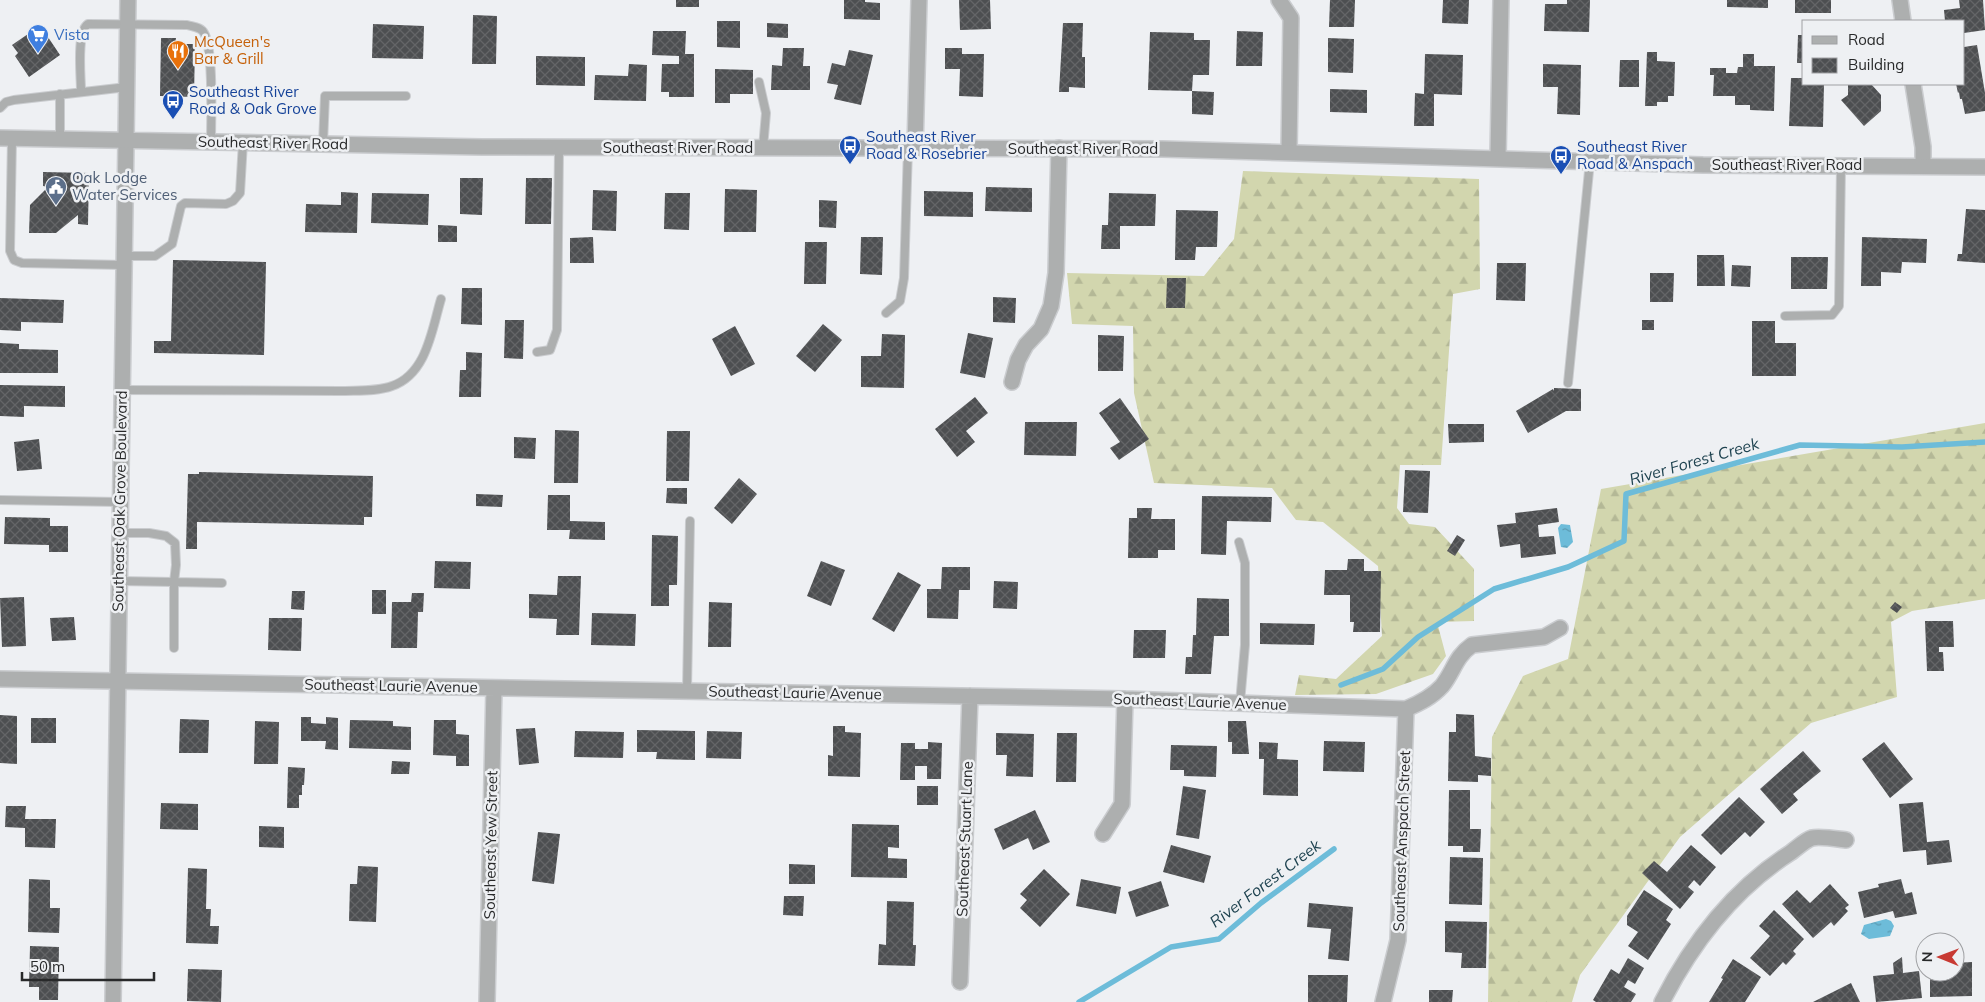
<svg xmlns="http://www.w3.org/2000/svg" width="1985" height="1002" font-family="Mulish,sans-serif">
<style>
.forest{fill:url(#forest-firs)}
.water{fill:url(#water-ripples)}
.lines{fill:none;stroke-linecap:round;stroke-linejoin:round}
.stream{stroke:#6dbcd9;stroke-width:5.5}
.building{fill:url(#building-cross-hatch)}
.service-casing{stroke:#cacccf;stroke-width:10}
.minor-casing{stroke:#cacccf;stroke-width:18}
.tertiary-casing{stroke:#cacccf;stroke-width:18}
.service{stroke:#adafaf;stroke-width:8}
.minor{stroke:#adafaf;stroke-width:15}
.tertiary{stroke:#adafaf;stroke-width:15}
.labels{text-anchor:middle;stroke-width:5;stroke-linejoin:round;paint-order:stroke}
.shop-label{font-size:15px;fill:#366cbe;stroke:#eef0f3;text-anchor:start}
.food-label{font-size:15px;fill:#c56008;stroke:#eef0f3;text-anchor:start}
.transit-label{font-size:15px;fill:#164399;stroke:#eef0f3;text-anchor:start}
.street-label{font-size:15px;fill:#28292a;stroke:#eef0f3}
.service-label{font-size:15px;fill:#4e5e75;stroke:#eef0f3;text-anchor:start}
.water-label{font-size:16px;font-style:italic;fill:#1f4350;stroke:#eef0f3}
</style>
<defs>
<pattern id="forest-firs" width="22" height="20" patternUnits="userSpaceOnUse" patternTransform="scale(1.25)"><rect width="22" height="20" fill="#d2d6ae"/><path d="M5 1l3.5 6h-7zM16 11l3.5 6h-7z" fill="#b4b896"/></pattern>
<pattern id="water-ripples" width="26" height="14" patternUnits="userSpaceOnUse" patternTransform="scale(1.25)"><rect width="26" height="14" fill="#6dbcd9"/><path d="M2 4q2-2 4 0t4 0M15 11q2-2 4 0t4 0" fill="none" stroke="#5a99b0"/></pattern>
<pattern id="building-cross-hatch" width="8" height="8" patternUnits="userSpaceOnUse" patternTransform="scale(1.25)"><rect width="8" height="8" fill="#4d4f51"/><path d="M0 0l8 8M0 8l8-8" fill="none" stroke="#646567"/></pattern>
</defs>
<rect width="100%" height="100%" fill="#eef0f3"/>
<!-- forest -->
<path class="forest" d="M1243,171L1479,179L1480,289L1453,294L1441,465H1400L1397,508L1409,524L1435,527L1474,569V621L1437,622L1446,656L1433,674L1376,694L1295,695L1299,675L1336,679L1382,636L1378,566L1323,522L1296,520L1272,488L1154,483L1134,393L1133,326L1072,324L1067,273L1204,276L1234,239Z
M1985,423V599L1912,611L1891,622L1897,697L1811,723L1680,837L1580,975L1572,1002H1488L1492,737L1523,676L1568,659L1601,489Z"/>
<!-- water -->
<path class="water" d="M1561,524L1570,525L1573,542L1567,548L1561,547L1558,528Z
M1886,919L1891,921L1894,926L1890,936L1869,939L1861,934L1864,925Z"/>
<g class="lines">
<!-- stream -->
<path class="stream" d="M1341,685L1383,669L1418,637L1494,589L1568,567L1624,541L1626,494L1800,445L1902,447L1985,442
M1079,1002L1171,947L1219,939L1261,903L1334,849"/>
</g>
<!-- building -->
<path class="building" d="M676,0H699V7H676Z
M844,0H865V2L880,3V20L844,19Z
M959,0H990L991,29L960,30Z
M1330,0H1355L1354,27H1329Z
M1443,0H1469L1468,24L1442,23Z
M1567,0H1590L1589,32L1544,31L1545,4H1567Z
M1727,0H1768V8L1727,7Z
M1795,0H1831V13H1795Z
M1959,0H1983L1985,30L1964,33V21H1945L1944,10L1960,8Z
M473,15L497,16L496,64H472Z
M717,21H740V48L717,47Z
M767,23L788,24V38L767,37Z
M1063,23H1083L1082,57H1085V88L1069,87V92H1059Z
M373,24L424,26L423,59L372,58Z
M653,31H686L685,54H694V97H669V92H661L662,64H679V56L652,55Z
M1237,31L1263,32L1262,66H1236Z
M1150,32L1194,33V40H1210L1209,75H1193L1192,91L1148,90Z
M28,34L34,42L46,34L60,55L29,77L15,56L18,53L12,45Z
M1798,35H1804V63H1797Z
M161,38H176L175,44H195L194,97L160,96Z
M1328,38L1354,39L1353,73L1328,72Z
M1977,45L1985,93V111L1965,114L1962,99H1960L1959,92L1958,93L1956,84H1964V47Z
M783,48H804L803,66H810V90H771L772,65L782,66Z
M945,48H962V54H984L983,97L959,96L960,69H945Z
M849,50L873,55L861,105L834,99L838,85L827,83L832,63L845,66Z
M1647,52H1657V61L1675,62L1674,96H1668V102H1657V106H1645Z
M1425,54L1463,55L1462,95L1434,94V126H1414L1415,93L1424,94Z
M1743,54H1754V66H1775L1774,111L1750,110V105H1735V96H1713L1714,75H1710V68H1726V73H1737L1738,67H1743Z
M536,56L585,57V86L536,85Z
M1620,60H1639V87H1619Z
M629,64L647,65L646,101L594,100L595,75L628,76Z
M1543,64L1581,65L1580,115L1557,114L1558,87H1543Z
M715,69L753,70V94H730V103H715Z
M1791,78H1804V84H1824L1823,127L1789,126Z
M1848,84H1871L1881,95V111L1864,126L1841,100L1848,95Z
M1330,89L1367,90V113L1330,112Z
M1192,91L1214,92L1213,115L1192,114Z
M43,172L89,173L88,225L78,224V215L56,233H29L30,205L48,187L43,186Z
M460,178H483L482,215L460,214Z
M526,178H552L551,224H525Z
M986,187L1032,188V212L985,211Z
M725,189L757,190L756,232H724Z
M593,190L617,191L616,231L592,230Z
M924,191L973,192V217L924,216Z
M341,192L358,193L357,233L305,232L306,204L341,205Z
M372,193L429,194L428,225L371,223Z
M665,193H690L689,230L664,229Z
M1109,193L1156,194L1155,226H1120V249H1101L1102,225H1108Z
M819,200L837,201L836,228L819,227Z
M1966,209L1985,210V263L1957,261L1958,254H1962Z
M1176,210L1218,211L1217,247H1196L1195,260H1175Z
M438,225L457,226V242H438Z
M593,237L594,263H570V238Z
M861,237H883L882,275L860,274Z
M1862,237L1927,239L1926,263L1902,262L1901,273L1881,272V286H1861Z
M805,242H827L826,284H804Z
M1697,255H1724L1725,286H1697Z
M1791,257H1828L1827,289H1791Z
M173,260L266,262L264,355L154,353V341H171Z
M1497,263H1526L1525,301L1496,300Z
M1732,265L1751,266L1750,287L1731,286Z
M1650,273H1674L1673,302H1650Z
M1167,278H1186L1185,308H1166Z
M462,288H482V325L461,324Z
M993,297L1016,298L1015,323L993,322Z
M0,298L64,300L63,323L21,322V331L0,330Z
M505,320H524L523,359L504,358Z
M1642,320H1654V330H1642Z
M1752,321H1775V343H1796V376H1752Z
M823,324L842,340L815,372L796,356Z
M735,326L755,364L731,376L712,339Z
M968,333L993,338L985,378L960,373Z
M882,334L905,335L904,388L861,387V356H881Z
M1098,335L1124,336L1123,371H1098Z
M0,343L19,344V349L58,350V373H0Z
M466,352L482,353L481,397H459L460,370H466Z
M0,385L65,386V407L24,406V417L0,416Z
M1554,388L1581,389V411H1566L1528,433L1516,411L1553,389L1554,391Z
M975,397L988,413L966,431L975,442L957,457L935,429Z
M1120,398L1149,439L1119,460L1110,448L1120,442L1099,413Z
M1025,422H1077L1076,456L1024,455Z
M1448,424H1484V442L1449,443Z
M555,430L579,431L578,483H554Z
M667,431H690L689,481H666Z
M514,437L536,438L535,459L514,458Z
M39,439L42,469L17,471L14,442Z
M1405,470L1430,471L1428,513L1403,512Z
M199,472L373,476L372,517H364V525L197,522V549H186L188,474H199Z
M739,478L757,494L732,524L714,508Z
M667,488H687V504L666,503Z
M476,494L503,495L502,507L476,506Z
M548,495H570V521L605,522V540L569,539L570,530H547Z
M1202,496L1272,497L1271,522L1227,521L1226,555L1201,554Z
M1137,508H1152L1151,519H1175V550H1158V558H1128L1129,518H1137Z
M1557,508L1559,522L1538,525L1539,537L1554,536L1556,554L1521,558L1520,544L1500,547L1497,525L1516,523L1515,513Z
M5,517L50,518V526H68V552H49V545L4,544Z
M652,535L678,536L677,585H669V606H651Z
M1457,535L1465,540L1455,556L1447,551Z
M1348,559H1364V571H1381L1380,632H1353L1354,622H1350V595H1324L1325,570H1347Z
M435,561L471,562L470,589L434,588Z
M821,561L845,570L831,606L807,596Z
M942,567H970V590H959L958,619L927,618V589H941Z
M898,572L921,585L894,632L872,619Z
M558,576H581L579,635H556L557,619L529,618V594L557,595Z
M994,581L1018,582L1017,609L993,608Z
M372,590H386V614H372Z
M292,591H305L304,610L291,609Z
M412,593H424L423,612H418L417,648H391L392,602H411Z
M24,597L26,646L2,647L0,598Z
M1197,598L1229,599V636H1214L1211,674H1185L1186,657H1192L1193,635H1196Z
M709,602L732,603L731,647H708Z
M1895,602L1902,607L1897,613L1890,608Z
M592,613L636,614L635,646L591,645Z
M74,617L76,640L52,641L50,618Z
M269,618H302L301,651L268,650Z
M1925,621H1953L1954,647H1939V652H1943L1944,671H1927Z
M1260,623L1315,624L1314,645L1260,644Z
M1134,630H1166L1165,658H1133Z
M1456,714L1474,715L1475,756L1491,758V776L1478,775V782L1448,781L1449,732H1456Z
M0,715L17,716V764L0,763Z
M301,717H311V723L326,724V717L338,718V750L325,749L326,741H301Z
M31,718H56V743H31Z
M180,719L209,720L208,753H179Z
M350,720L393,721V726L411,727V750L349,748Z
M434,720H456V734L469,735V766H456V756L433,755Z
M255,721L279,722L278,764H254Z
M1228,721H1246L1249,754H1232V742H1228Z
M833,726H845V732L861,733L860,777L828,776V755L833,756Z
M535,728L539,763L519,765L516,729Z
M637,730L695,731V760L656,759L657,752H637Z
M575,731L624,732L623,758L574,757Z
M707,731L742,732L741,759L706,758Z
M996,733L1034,734L1033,777L1006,776L1007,755H996Z
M1057,733H1077L1076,782H1056Z
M1324,741L1365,742L1364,772L1323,771Z
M928,742L942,743L941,779H927V766H915V780H900L901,743H915V749H928Z
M1259,742L1278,743L1277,759L1298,760V796L1263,795L1264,759H1259Z
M1884,742L1913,779L1890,798L1862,759Z
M1171,745L1217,746L1216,777L1184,776V770H1170Z
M1803,751L1821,771L1793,794L1798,800L1782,814L1760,789Z
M392,761L410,762L409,774H391Z
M288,767L305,768L304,785H302V795H299V808H287Z
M917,786H938V805H917Z
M1183,786L1206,790L1199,839L1176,835Z
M1449,790H1470V829H1481L1480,852H1463V846H1448Z
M1739,797L1765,822L1750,837L1745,832L1721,855L1701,835Z
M1923,802L1927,842L1949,840L1952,862L1927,865L1926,850L1903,852L1899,804Z
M161,803L198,804V830L160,829Z
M6,806H26L25,819H56L55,848L25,847V828L5,827Z
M1035,810L1050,842L1033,850L1028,838L1003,850L994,829Z
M852,824L899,825V848L888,847V858L907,859V878L851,877Z
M259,826L284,827V848L259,847Z
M538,832L560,834L554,884L532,881Z
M1171,845L1211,856L1204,883L1163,872Z
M1691,845L1716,867L1700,886L1694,880L1688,887L1694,892L1680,909L1642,873L1654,861L1667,872Z
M1450,857L1483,858L1482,905L1449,904Z
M789,864L815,865V884H789Z
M358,866L378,867L376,922L349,921L350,884H357Z
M188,868L207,869L206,909H211L210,926H219L218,944L186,943Z
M1044,869L1070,894L1040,927L1020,908L1027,900L1020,894Z
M29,879L50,880V908H60L59,933L28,932Z
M1081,879L1121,887L1116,914L1076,906Z
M1901,879L1905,894L1912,892L1917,914L1895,918L1893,911L1864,918L1858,892L1879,887L1878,884Z
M1161,881L1169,906L1136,917L1128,892Z
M1830,884L1849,905L1845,908L1848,911L1834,926L1831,922L1813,938L1782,904L1797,890L1810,903Z
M1644,890L1673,909L1666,920L1671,924L1648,960L1628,946L1638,932L1627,925V916Z
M784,896H804L803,916L783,915Z
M887,901L914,902L913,945H916L915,966L878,965L879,944L886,945Z
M1309,903L1353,907L1349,961L1328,959L1331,929L1307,927Z
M1774,910L1804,939L1793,951L1796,954L1786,965L1783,962L1770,976L1750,958L1770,936L1759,926Z
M1445,921L1487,922L1486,968H1461L1462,953L1445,952Z
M30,946L59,947L58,1000H39V987H29Z
M1902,957L1903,973L1919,971L1922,998L1876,1002L1873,976L1894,974L1893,963Z
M1628,958L1644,968L1635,984L1628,980L1624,987L1636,994L1631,1002H1596L1593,1000L1611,969L1619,974Z
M1733,959L1761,977L1745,1002H1709L1723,979L1721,978Z
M1972,962V996L1930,997V972H1955V963Z
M188,969L222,970L221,1002L187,1001Z
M1308,975H1348L1347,1002H1308Z
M1851,983L1860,1002H1813Z
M1429,990H1453L1452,1002H1429Z"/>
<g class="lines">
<!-- service casing -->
<g class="service-casing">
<path id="service" d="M759,82L766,113L763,148
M81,91C81,76 76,32 88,24L187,25C194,27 201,27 204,33C214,49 211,120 211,142
M60,94V139
M0,108L6,102L14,100L127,87
M12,138L10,251L14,260L22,263L124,265
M323,144L325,96H406
M124,256H155L172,244L181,206L185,203L226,204L233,201L240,193L243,142
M886,313L900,301L904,278L908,148
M1785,316L1832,315L1839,306L1841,166
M537,352L550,350L557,330L559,148
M1568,383L1590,161
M122,390L339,391C356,390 376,392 392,386C427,374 432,329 441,299
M0,500L120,502
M1239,542L1245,563V645L1240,703
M119,581L174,582L176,565L175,543L166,536L149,533H120
M174,648V582L222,583
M687,691L690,521"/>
</g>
<!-- minor casing -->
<g class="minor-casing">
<path id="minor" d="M1279,0L1291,18L1289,151
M1900,0L1903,21
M1913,84L1923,147V166
M915,148L919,0
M1498,157L1501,0
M1012,382L1018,360L1026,345L1041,329L1051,306L1056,273L1059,148
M0,679L1125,699L1406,709C1420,703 1432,697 1442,686C1454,671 1455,657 1472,645L1544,637L1560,628
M1103,834L1122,804L1125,699
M960,982L970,696
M113,1002L126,140
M487,1002L494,688
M1383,1002L1398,940L1406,709
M1662,1002C1692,943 1734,889 1790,853C1796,849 1805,840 1812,838C1819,836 1838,839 1846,840"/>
</g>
<!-- tertiary casing -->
<g class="tertiary-casing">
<path id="tertiary" d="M0,138L482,147L1162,149L1703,165L1985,167
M126,140L128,0"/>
</g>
<!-- service -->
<use href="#service" class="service"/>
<!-- minor -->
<use href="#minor" class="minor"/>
<!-- tertiary -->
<use href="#tertiary" class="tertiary"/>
</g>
<!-- icons -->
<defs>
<g id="supermarket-pin" transform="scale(1.125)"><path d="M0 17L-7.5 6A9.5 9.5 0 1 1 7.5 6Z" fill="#3f7fe0" stroke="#eef0f3"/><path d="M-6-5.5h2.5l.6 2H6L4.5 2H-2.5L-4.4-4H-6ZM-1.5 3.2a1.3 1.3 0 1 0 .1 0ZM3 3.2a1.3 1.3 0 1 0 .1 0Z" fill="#fff"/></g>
<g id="restaurant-pin" transform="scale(1.125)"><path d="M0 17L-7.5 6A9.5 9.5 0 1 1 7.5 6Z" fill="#e8710a" stroke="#eef0f3"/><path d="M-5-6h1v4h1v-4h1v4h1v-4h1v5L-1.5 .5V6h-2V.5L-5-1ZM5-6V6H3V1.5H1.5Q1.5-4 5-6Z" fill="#fff"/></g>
<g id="bus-pin" transform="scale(1.125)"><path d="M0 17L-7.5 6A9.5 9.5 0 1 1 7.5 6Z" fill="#1a4fb4" stroke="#eef0f3"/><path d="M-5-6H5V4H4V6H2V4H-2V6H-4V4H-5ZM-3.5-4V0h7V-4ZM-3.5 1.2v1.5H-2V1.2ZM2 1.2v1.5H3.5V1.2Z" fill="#fff"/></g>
<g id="civic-pin" transform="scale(1.125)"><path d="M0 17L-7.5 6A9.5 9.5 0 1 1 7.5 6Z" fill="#5c6f8a" stroke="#eef0f3"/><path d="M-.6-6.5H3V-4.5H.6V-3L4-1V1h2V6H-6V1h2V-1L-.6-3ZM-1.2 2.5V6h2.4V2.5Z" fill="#fff"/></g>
</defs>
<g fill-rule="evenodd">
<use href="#supermarket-pin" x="38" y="35"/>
<use href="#restaurant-pin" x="178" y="51"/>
<use href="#bus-pin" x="173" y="101"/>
<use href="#bus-pin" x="850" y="146"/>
<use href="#bus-pin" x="1561" y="156"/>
<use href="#civic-pin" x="56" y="187"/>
</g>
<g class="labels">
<!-- shop labels -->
<g class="shop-label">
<text x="54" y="40">Vista</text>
</g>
<!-- food labels -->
<g class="food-label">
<text x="194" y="47">McQueen's<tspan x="194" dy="17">Bar &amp; Grill</tspan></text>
</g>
<!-- transit labels -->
<g class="transit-label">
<text x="189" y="97">Southeast River<tspan x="189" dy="17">Road &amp; Oak Grove</tspan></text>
<text x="866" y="142">Southeast River<tspan x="866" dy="17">Road &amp; Rosebrier</tspan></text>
<text x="1577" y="152">Southeast River<tspan x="1577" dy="17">Road &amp; Anspach</tspan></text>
</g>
<!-- street labels -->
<g class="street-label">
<text transform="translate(273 143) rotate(1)" y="5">Southeast River Road</text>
<text x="678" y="153">Southeast River Road</text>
<text x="1083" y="154">Southeast River Road</text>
<text x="1787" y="170">Southeast River Road</text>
<text transform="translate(120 501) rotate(-89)" y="5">Southeast Oak Grove Boulevard</text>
<text transform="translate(391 686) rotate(1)" y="5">Southeast Laurie Avenue</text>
<text transform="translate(795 693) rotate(1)" y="5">Southeast Laurie Avenue</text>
<text transform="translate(1200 702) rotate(2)" y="5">Southeast Laurie Avenue</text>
<text transform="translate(965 839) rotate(-88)" y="5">Southeast Stuart Lane</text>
<text transform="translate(1402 841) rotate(-88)" y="5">Southeast Anspach Street</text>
<text transform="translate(491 845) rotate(-89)" y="5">Southeast Yew Street</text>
</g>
<!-- service labels -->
<g class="service-label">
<text x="72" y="183">Oak Lodge<tspan x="72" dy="17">Water Services</tspan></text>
</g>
<!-- water labels -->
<g class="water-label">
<text transform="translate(1694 461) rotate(-16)" y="6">River Forest Creek</text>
<text transform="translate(1265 883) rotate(-37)" y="6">River Forest Creek</text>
</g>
</g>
<!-- legend -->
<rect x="1802" y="20" width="162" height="65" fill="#eef0f3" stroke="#9fa0a3"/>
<rect x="1812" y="36" width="25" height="8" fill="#adafaf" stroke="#9fa0a3"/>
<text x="1848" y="45" font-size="15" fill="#28292a">Road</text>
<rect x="1812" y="58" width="25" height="15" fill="url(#building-cross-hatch)" stroke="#9fa0a3"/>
<text x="1848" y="70" font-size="15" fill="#28292a">Building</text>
<!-- north arrow -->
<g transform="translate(1940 957) rotate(271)"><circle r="24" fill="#eef0f3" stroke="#9fa0a3"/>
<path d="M0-4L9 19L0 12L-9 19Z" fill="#c83a33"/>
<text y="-8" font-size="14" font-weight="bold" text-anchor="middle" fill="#28292a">N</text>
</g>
<!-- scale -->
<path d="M22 972v8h132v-8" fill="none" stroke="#28292a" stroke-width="2.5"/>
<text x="30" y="972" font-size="15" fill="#28292a" stroke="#eef0f3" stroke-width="4" paint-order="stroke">50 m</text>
</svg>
